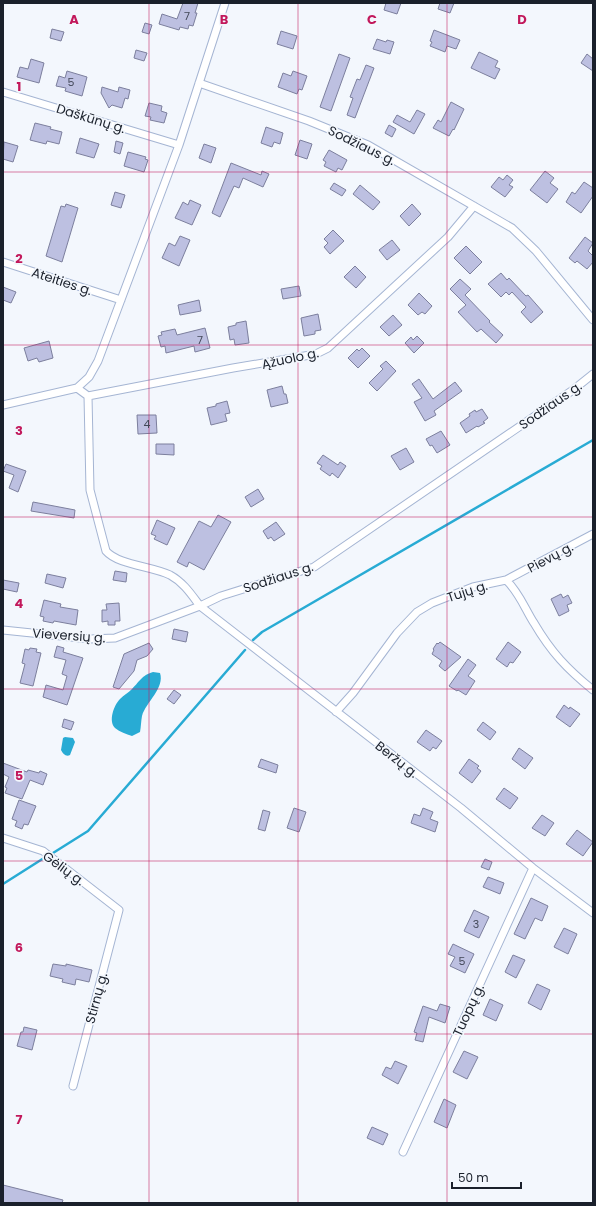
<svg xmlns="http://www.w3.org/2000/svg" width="596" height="1206" font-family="Poppins,sans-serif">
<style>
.water{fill:#28abd4}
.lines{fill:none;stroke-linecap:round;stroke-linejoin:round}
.stream{stroke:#28abd4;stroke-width:2.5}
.building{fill:#bdc0e1;stroke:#7c7f9d}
.minor-casing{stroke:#a5b5d3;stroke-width:9}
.minor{stroke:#fff;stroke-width:7}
.grid{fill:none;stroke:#c2185b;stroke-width:1;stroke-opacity:0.55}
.labels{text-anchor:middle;stroke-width:3.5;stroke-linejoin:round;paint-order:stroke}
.number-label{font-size:11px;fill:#434858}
.street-label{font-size:13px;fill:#1a202b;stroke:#f3f7fd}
.grid-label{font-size:13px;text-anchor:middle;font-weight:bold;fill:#c2185b;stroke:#f3f7fd;stroke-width:3.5;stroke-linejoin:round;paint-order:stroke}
</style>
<rect width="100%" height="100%" fill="#f3f7fd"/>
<!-- water -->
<path class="water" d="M153,672L160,673C165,688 146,702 142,716C141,721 141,727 140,732L132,736C126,734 120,732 115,728C108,721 114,705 120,699C124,695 128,693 132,689C141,680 141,676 153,672Z
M65,737L73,738L75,742L70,755C66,757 63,754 61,750L63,738Z"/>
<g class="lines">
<!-- stream -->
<path class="stream" d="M253,640L262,632L593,440
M53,853L88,831L245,650
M3,884L44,858"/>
</g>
<!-- building -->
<path class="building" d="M183,3H198L195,13H197L193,26L189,25L188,29L180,27L179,30L159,24L162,14L177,19Z
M386,3H401L397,14L384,10Z
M440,3H454L450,13L438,9Z
M145,23L152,25L149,34L142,32Z
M52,29L64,32L61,41L50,38Z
M434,30L460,40L456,49L447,46L445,52L430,46L432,42L430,41Z
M281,31L297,36L293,49L277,44Z
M377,39L386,42L387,40L394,42L390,54L373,49Z
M136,50L147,53L144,61L134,58Z
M479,52L498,61L495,67L500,69L495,79L471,68Z
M339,54L350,58L331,111L320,107Z
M587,54L593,59V71L581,63Z
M31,59L44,63L39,83L17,77L20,67L28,69Z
M366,65L374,68L355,118L347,115L353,98L350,97L357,79L360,80Z
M67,71L87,77L82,96L65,91L66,88L56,86L59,76L65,78Z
M293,71L307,76L302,90L299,89L297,94L278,87L283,73L291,76Z
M102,87L118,92L119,87L130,90L128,99L125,98L122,108L112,105L109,108L101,93Z
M451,102L464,109L454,130L453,129L449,136L433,128L438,120L441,122Z
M149,103L162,106L161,111L167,113L164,123L150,120L151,117L145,116Z
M417,110L425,114L414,134L393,122L397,115L410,122Z
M35,123L51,127L50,129L62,132L59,144L47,141L46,144L30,140Z
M389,125L396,129L392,137L385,133Z
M266,127L283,133L280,144L274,142L272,147L261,143Z
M80,138L99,144L94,158L76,153Z
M300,140L312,144L307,159L295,155Z
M116,141L123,143L120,154L114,152Z
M4,142L18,146L13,162L3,159Z
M204,144L216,148L211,163L199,158Z
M329,150L347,160L342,170L338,168L336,172L324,166L326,162L323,160Z
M128,152L146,157L145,159L148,160L144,172L124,166Z
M231,163L261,175L262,171L269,174L263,187L243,178L239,188L234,186L220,217L212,213Z
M545,171L554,178L550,183L558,189L547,203L530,190Z
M507,175L513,180L509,185L513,187L505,197L491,187L499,177L503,180Z
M584,182L593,188V196L581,213L566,202L572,192L575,194Z
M334,183L346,190L342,196L330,189Z
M360,185L380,202L373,210L353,194Z
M115,192L125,195L121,208L111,205Z
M190,200L201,205L192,225L175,218L183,202L188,205Z
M66,204L78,208L62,262L46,256L61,206L65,207Z
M412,204L421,214L409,226L400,216Z
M333,230L344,241L330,254L324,247L328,243L324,239Z
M180,236L190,240L179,266L162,258L169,243L175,246Z
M585,237L593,243L588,251L593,256V262L587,269L577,261L575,263L569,258Z
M392,240L400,250L387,260L379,250Z
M466,246L482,262L470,274L454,258Z
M355,266L366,277L356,288L344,277Z
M501,273L507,280L509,278L526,296L528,295L543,312L531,323L521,312L526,307L512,292L509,295L506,292L501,297L488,284Z
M460,279L471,289L465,295L490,321L489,322L503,335L496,343L481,329L477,332L458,312L466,305L450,289Z
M299,286L301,296L283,299L281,289Z
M3,287L16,292L11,303L3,300Z
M419,293L432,306L425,314L422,312L418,315L408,305Z
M199,300L201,311L180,315L178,305Z
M318,314L321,330L315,331V334L304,336L301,318Z
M393,315L402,325L389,336L380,327Z
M246,321L249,343L235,345L234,339L230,340L228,327L236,325V323Z
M205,328L210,348L195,352L194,346L166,353L165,346L161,347L158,336L162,335L161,332L175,329L177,335Z
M417,336L424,343L414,353L405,343L411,337L413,340Z
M49,341L53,358L39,362L37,358L28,361L24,348Z
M362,348L370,356L358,368L348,358L357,349L359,351Z
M386,361L396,371L377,391L369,383L383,369L380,366Z
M419,379L433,399L455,382L462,391L434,411L436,415L425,421L414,402L422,398L412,384Z
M282,386L284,394H286L288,403L271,407L267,390Z
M227,401L230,413L225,414L227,421L211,425L207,408L216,406V404Z
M482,409L488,418L483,422L485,423L478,427L477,426L466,433L460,423L470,416L469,414L475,410L476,412Z
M137,415H156L157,433L138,434Z
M441,431L450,445L437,453L432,445L430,446L426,439Z
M156,444H174V455L156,454Z
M406,448L414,462L400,470L391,456Z
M323,455L338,465L340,462L346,466L338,478L332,473L330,476L320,469L322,466L317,463Z
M6,464L26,471L18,492L9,488L14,475L3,471Z
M258,489L264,499L251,507L245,497Z
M33,502L75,510L74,518L31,511Z
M218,515L231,522L204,570L189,562L187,567L177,562L199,521L211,527Z
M157,520L175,528L167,545L154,539L156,536L151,534Z
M276,522L285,534L274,541L271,537L268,539L263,531Z
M115,571L127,573L126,582L113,580Z
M47,574L66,578L63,588L45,583Z
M3,580L19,583L17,592L3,589Z
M561,594L563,598L568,595L572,603L567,605L569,611L559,616L551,599Z
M44,600L61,604L60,607L78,610L76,625L54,621L53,623L43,621L44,617L40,616Z
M119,603L120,621H115V625H108V621L102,622V610H107L106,604Z
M174,629L188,632L186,642L172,639Z
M440,642L461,657L445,671L439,666L442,661L432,654L434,650L433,649L437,643L438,644Z
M508,642L521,652L513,663L510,662L507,667L496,659Z
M149,643L153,649L147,656L137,660L134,671L119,689L113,687L124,654Z
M57,646L64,648L63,652L83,658L67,705L43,697L46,685L63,690L67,676L62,674L66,660L54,657Z
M30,648L37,649L36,652L41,653L33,686L20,683L25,664L22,663L25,649L29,650Z
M468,659L476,665L468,676L475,681L466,695L458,690L457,691L449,686Z
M174,690L181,695L174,704L167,699Z
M564,705L569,709L570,707L580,714L570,727L556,717Z
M64,719L74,722L71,730L62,727Z
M483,722L496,732L490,740L477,730Z
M426,730L442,741L436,749L433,747L430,751L417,742Z
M519,748L533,758L525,769L512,759Z
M261,759L278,765L276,773L258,767Z
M469,759L479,766L477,768L481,771L472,783L459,773Z
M3,763L27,772L28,770L39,773L40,771L47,774L43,785L30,780L22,799L5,793L7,788L5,787L9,777L3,774Z
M504,788L518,798L510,809L496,799Z
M19,800L36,806L28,825L24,824L22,829L15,826L17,821L12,819Z
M294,808L306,812L299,832L287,828Z
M423,808L433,812L430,819L438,822L435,832L411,823L414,814L420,816Z
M263,810L270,812L265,831L258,829Z
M542,815L554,823L545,836L532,828Z
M577,830L593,842L583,856L566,844Z
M485,859L492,862L489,870L481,867Z
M488,877L504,883L500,894L483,887Z
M531,898L548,906L542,921L535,918L525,939L514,934Z
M474,910L489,917L479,938L464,931Z
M564,928L577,934L568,954L554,947Z
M453,944L474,954L465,973L450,966L455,957L448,954Z
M513,955L525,960L516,978L505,972Z
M53,964L66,966V964L92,970L89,982L76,979L75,985L62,982L63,979L50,976Z
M537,984L550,990L541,1010L528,1003Z
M490,999L503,1005L496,1021L483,1015Z
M440,1004L450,1007L445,1023L429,1017L423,1042L415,1040L417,1033L414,1032L423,1006L437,1011Z
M24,1027L37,1030L32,1050L17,1046L21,1032H23Z
M464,1051L478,1057L467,1079L453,1072Z
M395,1061L407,1066L398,1084L382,1075L386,1067L391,1069Z
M444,1099L456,1105L447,1128L434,1122Z
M372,1127L388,1134L383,1145L367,1138Z
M3,1185L63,1200L62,1203H3Z"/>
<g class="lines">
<!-- minor casing -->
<g class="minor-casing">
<path id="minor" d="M199,83L309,121L368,145L512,228L536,251L593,320
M3,92L179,145
M3,262L121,300
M77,388L88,396L233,368L316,354L328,348L448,237L474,206
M88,396L90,490L106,551C118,565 152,566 170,575C183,582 191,594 200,606L461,808L533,868L593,913
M3,405L77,388L89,377L98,361L179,145L225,3
M506,580L593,534
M3,630L90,639L115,638L200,606L221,596L314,567L573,390L593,374
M336,712L353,693L397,633L417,612L432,603L473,587L506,580C519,592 525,609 534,623C551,652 567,669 593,690
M3,838L43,851L119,910L73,1086
M403,1152L533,868"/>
</g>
<!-- minor -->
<use href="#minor" class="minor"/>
</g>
<!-- grid -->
<path class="grid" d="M149,3V1203M298,3V1203M447,3V1203M3,172H593M3,345H593M3,517H593M3,689H593M3,861H593M3,1034H593"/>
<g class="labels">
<!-- number labels -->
<g class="number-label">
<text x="187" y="20">7</text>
<text x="71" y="86">5</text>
<text x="200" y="344">7</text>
<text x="147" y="428">4</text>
<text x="476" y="928">3</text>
<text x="462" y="965">5</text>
</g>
<!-- street labels -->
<g class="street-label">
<text transform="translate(91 118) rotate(17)" y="5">Daškūnų g.</text>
<text transform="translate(362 145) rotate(26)" y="5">Sodžiaus g.</text>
<text transform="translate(62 281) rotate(18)" y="5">Ateities g.</text>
<text transform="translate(290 358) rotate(-12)" y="5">Ąžuolo g.</text>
<text transform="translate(550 405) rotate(-35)" y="5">Sodžiaus g.</text>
<text transform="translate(550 557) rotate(-28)" y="5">Pievų g.</text>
<text transform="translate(278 577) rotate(-18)" y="5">Sodžiaus g.</text>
<text transform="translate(467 591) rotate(-18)" y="5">Tujų g.</text>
<text transform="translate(69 635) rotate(4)" y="5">Vieversių g.</text>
<text transform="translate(397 759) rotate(38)" y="5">Beržų g.</text>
<text transform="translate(64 868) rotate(36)" y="5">Gėlių g.</text>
<text transform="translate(96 998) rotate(-75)" y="5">Stirnų g.</text>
<text transform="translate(468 1010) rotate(-65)" y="5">Tuopų g.</text>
</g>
</g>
<g class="grid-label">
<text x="74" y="24">A</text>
<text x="224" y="24">B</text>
<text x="372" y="24">C</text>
<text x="522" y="24">D</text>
<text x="19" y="91">1</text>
<text x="19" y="263">2</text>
<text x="19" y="435">3</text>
<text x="19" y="608">4</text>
<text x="19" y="780">5</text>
<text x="19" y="952">6</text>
<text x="19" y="1124">7</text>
</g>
<!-- border -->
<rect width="596" height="1206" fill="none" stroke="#1a202b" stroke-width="8"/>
<!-- scale -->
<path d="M452 1182v6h69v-6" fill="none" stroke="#1a202b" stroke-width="2"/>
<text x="458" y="1182" font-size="12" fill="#1a202b" stroke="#f3f7fd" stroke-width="3" paint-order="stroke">50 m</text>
</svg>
